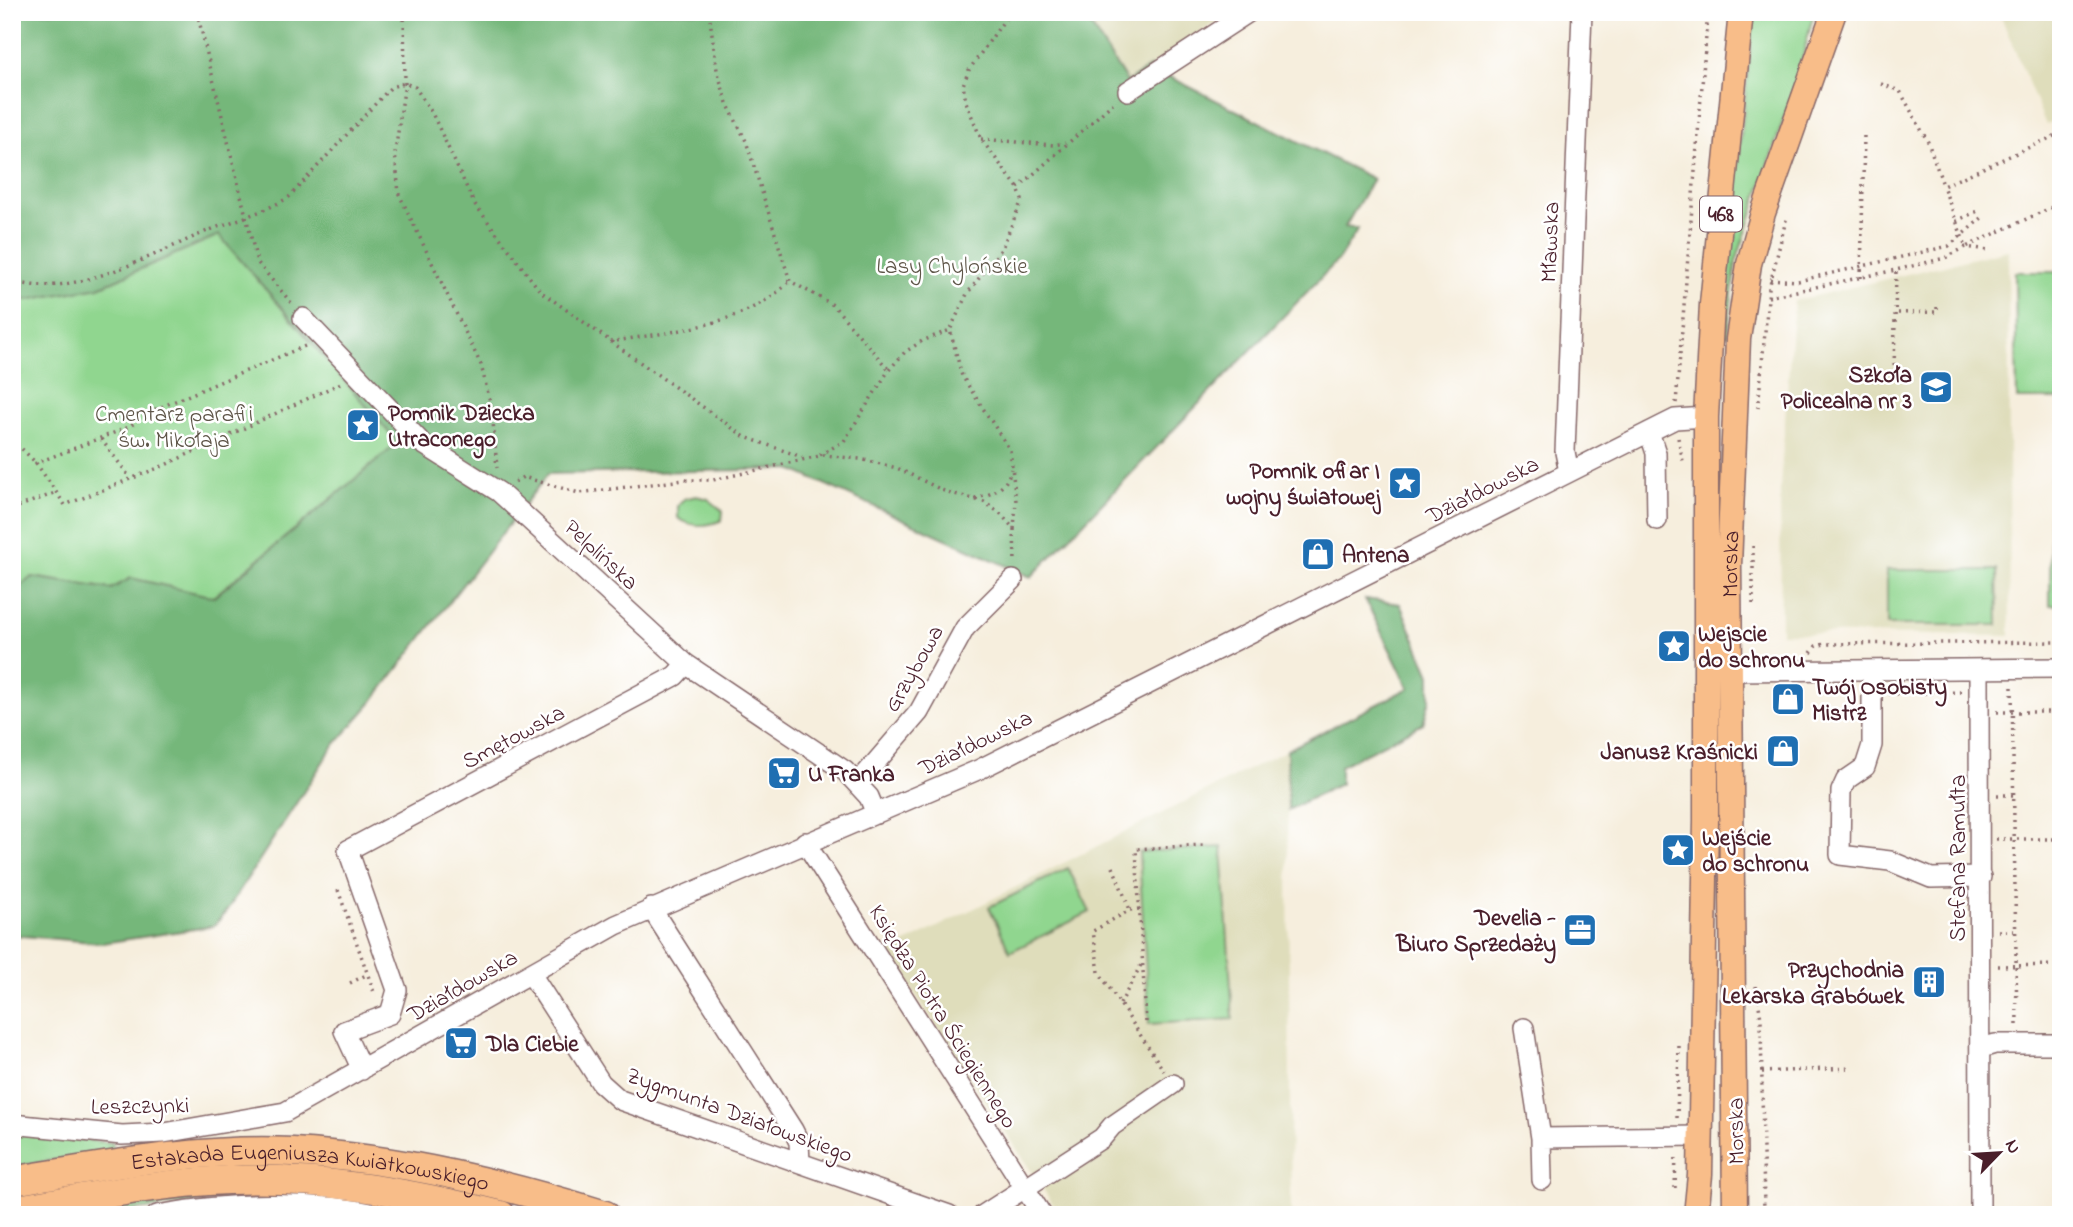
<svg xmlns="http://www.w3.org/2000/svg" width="2073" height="1227" font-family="'Indie Flower',sans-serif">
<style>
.built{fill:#dfddbb}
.green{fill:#90d68f;stroke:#6d7a5d;stroke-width:2}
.forest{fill:#74b77a;stroke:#5f6b52;stroke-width:2}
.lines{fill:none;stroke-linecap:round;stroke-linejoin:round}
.minor-casing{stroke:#866769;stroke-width:22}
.major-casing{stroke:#866769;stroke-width:27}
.highway-casing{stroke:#866769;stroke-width:31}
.path{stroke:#866769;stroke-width:3.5;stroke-dasharray:2 5;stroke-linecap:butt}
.minor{stroke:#fff;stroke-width:19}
.major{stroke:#f8bd89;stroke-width:24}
.highway{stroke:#f8bd89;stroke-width:28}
.labels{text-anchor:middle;stroke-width:5;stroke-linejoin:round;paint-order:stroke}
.shield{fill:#fff;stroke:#80626b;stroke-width:2}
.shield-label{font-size:21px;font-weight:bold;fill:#4a1f2b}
.street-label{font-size:23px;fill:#4a1f2b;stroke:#fff}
.park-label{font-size:23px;fill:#5f5649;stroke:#fff}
.poi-label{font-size:23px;font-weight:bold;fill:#4a1f2b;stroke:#fff;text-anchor:start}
</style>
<rect width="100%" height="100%" fill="#fff"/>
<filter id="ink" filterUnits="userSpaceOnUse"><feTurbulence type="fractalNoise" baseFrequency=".0143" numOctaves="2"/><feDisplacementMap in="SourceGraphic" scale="14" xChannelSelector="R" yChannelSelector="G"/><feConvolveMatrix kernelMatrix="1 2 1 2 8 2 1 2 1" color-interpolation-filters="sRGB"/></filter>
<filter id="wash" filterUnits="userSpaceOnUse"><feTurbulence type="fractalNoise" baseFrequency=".00686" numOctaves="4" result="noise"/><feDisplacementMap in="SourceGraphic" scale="28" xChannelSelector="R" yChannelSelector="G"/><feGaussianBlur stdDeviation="1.57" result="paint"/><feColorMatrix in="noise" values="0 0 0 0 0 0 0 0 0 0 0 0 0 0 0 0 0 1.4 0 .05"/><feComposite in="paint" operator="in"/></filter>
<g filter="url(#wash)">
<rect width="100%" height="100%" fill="#f6eedd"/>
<!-- built -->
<path class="built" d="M1082,12H1216L1220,19L1127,82Z
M1999,12H2061V119L2046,125Z
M2008,250L2010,636L1781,633L1780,487L1794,301Z
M1287,750L1291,1215H1060L888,952Z"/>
<!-- green -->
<path class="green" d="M1754,12H1814L1798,76L1736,262L1727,335L1720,334Z
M219,235L399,443L213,597L131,578L112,589L32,577L12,592V294L27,300L99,287Z
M2015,272H2061V399H2017Z
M2051,477H2061V605H2050Z
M696,496L708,499L723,511L722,520C707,527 691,527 678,518V506L684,499Z
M1887,570H1997L1998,625H1887Z
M1222,847L1233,1019L1149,1024L1139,852Z
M1068,868L1090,912L1010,952L989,907Z
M12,1132L113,1143L112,1151L12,1167Z
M240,1194L297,1196L222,1198L104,1215H68L180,1199Z"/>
<!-- forest -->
<path class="forest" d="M12,12H1082L1127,82L1150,67L1373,179L1345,227L1358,229L1339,259L1031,577L791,469L548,474L372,702L332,748L225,913L214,926L103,943L12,935V592L32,577L111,589L131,578L214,597L398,443L219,235L99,287L27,300L12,294Z
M1365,599L1400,604L1430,675V699L1423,724L1340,766V784L1288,810L1287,750L1409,688Z"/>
</g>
<g filter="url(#ink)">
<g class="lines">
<!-- minor casing -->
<g class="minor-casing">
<path id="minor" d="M1128,91L1249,12
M303,318L423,444L499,492L686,664L845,771L869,797L876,814
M1649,432L1656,453L1657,520
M1569,472L1565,452L1582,12
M1872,670V745L1865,767L1846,780L1841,791L1840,855L1890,861L1931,878L1981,877
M1979,670L1980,1215
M1730,671L2061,668
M858,783L919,712L965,628L1013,580
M805,842L1042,1215
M651,908L793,1130L799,1142L800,1163
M531,974L601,1083L620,1100L949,1215
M1524,1028L1541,1138
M1982,1048L1995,1044H2061
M362,1070L344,1031L390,1014L397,990L348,850L675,676L686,664
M12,1124L122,1135L164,1133L285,1112L616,925L980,769L1661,426L1675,419L1706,417
M1542,1180L1541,1138L1700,1136
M157,1215C230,1202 310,1200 382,1215
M983,1215L1102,1138L1112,1126L1173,1084"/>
</g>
<!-- major casing -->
<g class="major-casing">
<g id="major">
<path d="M1696,1215L1700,1175L1706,820V417L1712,304L1741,12"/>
<path id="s1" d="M1735,1215L1729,566L1738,339L1749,264L1763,213L1834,12"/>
</g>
</g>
<!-- highway casing -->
<g class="highway-casing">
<g id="highway">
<path id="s2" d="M12,1181C104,1166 199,1147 293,1152C399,1158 504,1184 605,1215"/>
<path d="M12,1210C84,1198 156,1183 228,1180C319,1176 413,1193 501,1215"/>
</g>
</g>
<!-- path -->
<path class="path" d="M197,12L257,262L293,305
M404,12L405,83L395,153L399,194L481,365L492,410L497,468
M709,12L717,70L727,103L746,141L790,281L833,305L889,370
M1010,12L969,70L963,85L966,102L981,139L1018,188L1022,200L1002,248L967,294L950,330L962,376L1010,450L1016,501L1014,529
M1881,84L1900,91L1928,142L1943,185
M2061,133L1943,186L1966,247L2061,203
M981,139L1053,145L1065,143
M1018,188L1113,103
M1956,221L1978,211
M1861,278L1864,134
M1770,279L1798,281L1949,246L1983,217
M12,280C66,303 159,251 210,230C237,219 263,213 289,197L391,87L405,83L415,87L432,113L474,203L540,291L745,437L802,457
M1768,297L1896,270L1945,258L1966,247L1989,250
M1898,313L1937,312V302
M610,342C671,331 744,327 790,281
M305,346L149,412L129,427L36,463L65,505L163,466L341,383
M1894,372L1896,270
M1676,403L1708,12
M1758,408L1769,288L1787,216
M1678,438L1683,461
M12,439L36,463
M101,439L129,476
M820,455L844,441L889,370L905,352L922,341L950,330
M515,482L523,477L579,493L684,480H713L824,455L860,459L897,468L944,491L984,502L1000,513L1014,529L1015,562
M975,499C993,493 1006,490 1011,469
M12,509L55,493
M1753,604V545
M1811,653L1816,646L1825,644L2061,642
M2012,687L2017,1025
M1889,694L1961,692
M1997,712H2061
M1997,795H2014
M1996,839H2061
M1113,867L1130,910
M338,890L375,995
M1139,909L1130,910L1093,931L1099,972L1164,1071
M1998,931H2016
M1998,966L2061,965
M350,983L368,974
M1756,986L1761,1019L1764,1215
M1120,1004L1142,963
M1146,1022L1136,849L1203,845
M1762,1072L1850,1068
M1677,1118L1679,1046
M1675,1188L1676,1154"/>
<!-- minor -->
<use href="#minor" class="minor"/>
<!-- major -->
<use href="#major" class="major"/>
<!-- highway -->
<use href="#highway" class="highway"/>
</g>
</g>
<!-- icons -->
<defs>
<g id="university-square" transform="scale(1.75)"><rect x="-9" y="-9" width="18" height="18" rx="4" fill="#1f6fb2" stroke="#fff"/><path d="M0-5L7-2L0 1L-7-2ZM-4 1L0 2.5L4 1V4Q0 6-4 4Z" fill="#fff"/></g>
<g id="sight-square" transform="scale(1.75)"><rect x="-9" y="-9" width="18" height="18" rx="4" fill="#1f6fb2" stroke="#fff"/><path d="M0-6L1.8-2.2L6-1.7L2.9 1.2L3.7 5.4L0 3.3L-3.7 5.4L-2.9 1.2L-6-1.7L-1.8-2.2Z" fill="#fff"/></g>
<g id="shop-square" transform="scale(1.75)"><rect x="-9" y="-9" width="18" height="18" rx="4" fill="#1f6fb2" stroke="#fff"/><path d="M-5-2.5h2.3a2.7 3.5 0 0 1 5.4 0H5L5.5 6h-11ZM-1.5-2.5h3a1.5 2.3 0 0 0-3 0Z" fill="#fff"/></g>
<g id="supermarket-square" transform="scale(1.75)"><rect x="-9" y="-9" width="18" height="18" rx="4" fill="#1f6fb2" stroke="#fff"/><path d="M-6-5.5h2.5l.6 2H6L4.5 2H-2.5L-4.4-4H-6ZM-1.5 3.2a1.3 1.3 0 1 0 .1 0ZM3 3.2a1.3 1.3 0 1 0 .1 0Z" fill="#fff"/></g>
<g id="office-square" transform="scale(1.75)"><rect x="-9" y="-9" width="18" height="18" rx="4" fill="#1f6fb2" stroke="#fff"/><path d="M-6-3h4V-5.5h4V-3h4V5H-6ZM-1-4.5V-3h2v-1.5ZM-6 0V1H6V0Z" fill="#fff"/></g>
<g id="building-square" transform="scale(1.75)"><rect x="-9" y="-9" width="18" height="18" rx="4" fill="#1f6fb2" stroke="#fff"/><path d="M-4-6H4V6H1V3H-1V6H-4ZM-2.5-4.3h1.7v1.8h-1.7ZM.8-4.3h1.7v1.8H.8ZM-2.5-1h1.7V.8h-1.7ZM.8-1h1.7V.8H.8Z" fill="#fff"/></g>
</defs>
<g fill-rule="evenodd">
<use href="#university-square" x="1936" y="387"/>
<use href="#sight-square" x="363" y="425"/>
<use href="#sight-square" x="1405" y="483"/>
<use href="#shop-square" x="1318" y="554"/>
<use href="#sight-square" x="1674" y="646"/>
<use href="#shop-square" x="1788" y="699"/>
<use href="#shop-square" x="1783" y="751"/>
<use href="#supermarket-square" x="784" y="773"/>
<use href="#sight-square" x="1678" y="850"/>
<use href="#office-square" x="1580" y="930"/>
<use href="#building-square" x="1929" y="982"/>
<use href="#supermarket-square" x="461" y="1043"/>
</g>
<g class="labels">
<!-- shield labels -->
<rect class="shield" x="1700" y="196.5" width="42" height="35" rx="5"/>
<g class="shield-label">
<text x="1721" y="221">468</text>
</g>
<!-- street labels -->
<g class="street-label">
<text transform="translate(1549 242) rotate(-88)" y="8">Mławska</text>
<text transform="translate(1482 489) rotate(-27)" y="8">Działdowska</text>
<text transform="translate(602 554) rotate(43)" y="8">Pelplińska</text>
<text dy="8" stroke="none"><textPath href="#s1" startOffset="651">Morska</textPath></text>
<text transform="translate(913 668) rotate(-60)" y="8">Grzybowa</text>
<text transform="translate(513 736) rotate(-28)" y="8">Smętowska</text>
<text transform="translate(975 742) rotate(-26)" y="8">Działdowska</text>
<text transform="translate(1957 858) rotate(-90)" y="8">Stefana Ramułta</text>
<text transform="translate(462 985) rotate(-30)" y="8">Działdowska</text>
<text transform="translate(944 1016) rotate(58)" y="8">Księdza Piotra Ściegiennego</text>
<text transform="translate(140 1105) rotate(-1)" y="8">Leszczynki</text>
<text transform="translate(740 1114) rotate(20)" y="8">Zygmunta Działowskiego</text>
<text transform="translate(1735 1131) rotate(-91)" y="8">Morska</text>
<text dy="8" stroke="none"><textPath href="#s2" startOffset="301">Estakada Eugeniusza Kwiatkowskiego</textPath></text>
</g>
<!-- park labels -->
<g class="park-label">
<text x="952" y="273">Lasy Chylońskie</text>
<text x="174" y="421">Cmentarz parafii<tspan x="174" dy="26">św. Mikołaja</tspan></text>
</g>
<!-- poi labels -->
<g class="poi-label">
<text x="1912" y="382" text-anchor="end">Szkoła<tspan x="1912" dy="26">Policealna nr 3</tspan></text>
<text x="388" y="420">Pomnik Dziecka<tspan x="388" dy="26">Utraconego</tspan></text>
<text x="1380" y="478" text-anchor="end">Pomnik ofiar I<tspan x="1380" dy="26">wojny światowej</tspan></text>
<text x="1342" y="562">Antena</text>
<text x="1698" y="641">Wejscie<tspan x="1698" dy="26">do schronu</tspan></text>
<text x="1812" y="694">Twój Osobisty<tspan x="1812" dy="26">Mistrz</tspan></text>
<text x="1758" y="759" text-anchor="end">Janusz Kraśnicki</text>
<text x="808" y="781">U Franka</text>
<text x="1702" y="845">Wejście<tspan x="1702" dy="26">do schronu</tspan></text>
<text x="1556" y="925" text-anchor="end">Develia -<tspan x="1556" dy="26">Biuro Sprzedaży</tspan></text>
<text x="1904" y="977" text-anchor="end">Przychodnia<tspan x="1904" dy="26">Lekarska Grabówek</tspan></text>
<text x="486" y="1051">Dla Ciebie</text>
</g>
</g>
<!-- margin -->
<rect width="2073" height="1227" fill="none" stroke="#fff" stroke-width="42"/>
<!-- north arrow -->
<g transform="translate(1999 1153) rotate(65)" stroke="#ffffff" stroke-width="5" paint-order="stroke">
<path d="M0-5L12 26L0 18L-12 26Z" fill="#4a1f2b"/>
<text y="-10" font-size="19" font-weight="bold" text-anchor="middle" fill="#4a1f2b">N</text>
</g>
</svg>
